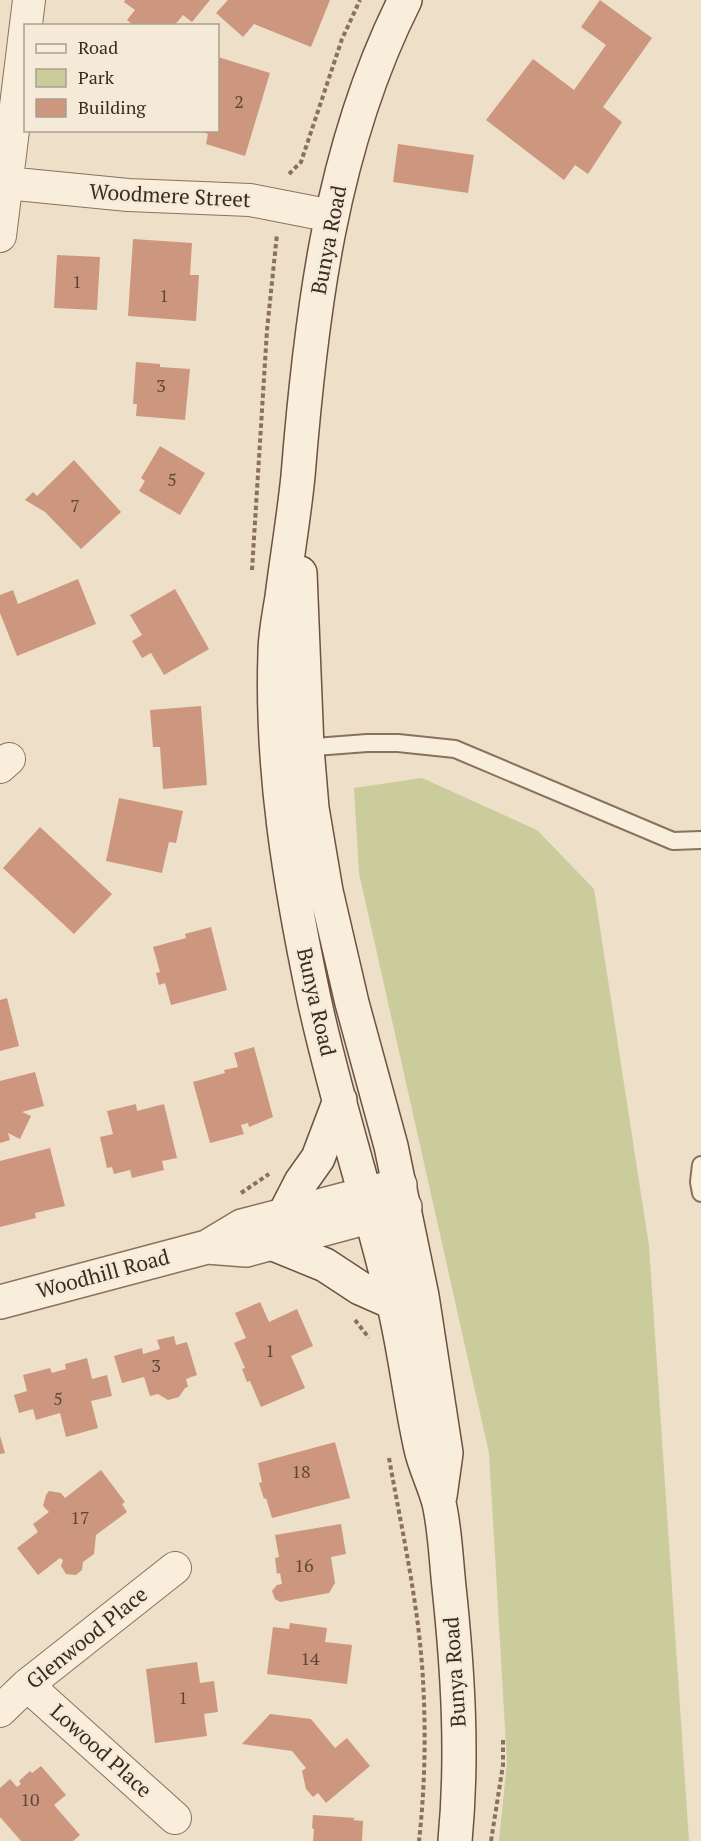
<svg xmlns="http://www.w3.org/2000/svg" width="701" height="1841" font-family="'PT Serif',serif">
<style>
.green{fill:#cbcc9b}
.building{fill:#cc977e}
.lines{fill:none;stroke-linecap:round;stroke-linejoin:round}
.service-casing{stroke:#8a715d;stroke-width:20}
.minor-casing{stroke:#8a715d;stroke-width:34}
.tertiary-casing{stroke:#8a715d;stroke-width:36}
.secondary-casing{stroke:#6c5240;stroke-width:36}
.path{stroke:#8a715d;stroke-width:4;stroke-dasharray:4.5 3;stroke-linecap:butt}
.service{stroke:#f9eddb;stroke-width:16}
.minor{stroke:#f9eddb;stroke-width:32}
.tertiary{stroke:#f9eddb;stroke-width:33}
.secondary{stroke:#f9eddb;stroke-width:33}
.labels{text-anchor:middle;stroke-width:4.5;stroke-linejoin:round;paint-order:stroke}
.number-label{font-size:18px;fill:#5f4638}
.street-label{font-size:21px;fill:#3b2b20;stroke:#f5ead7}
</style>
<rect width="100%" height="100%" fill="#eedfc8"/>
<!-- green -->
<path class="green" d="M422,778L537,830L594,889L649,1246L689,1841H499L507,1762L489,1453L359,873L354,788Z"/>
<!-- building -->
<path class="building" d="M125,0H210L192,22L183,15L174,26H134L127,20L135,10L124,2Z
M228,0H330L311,47L254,24L243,37L216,13Z
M600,0L652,38L603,107L622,122L588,174L575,165L564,180L486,120L533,59L574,90L606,45L581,27Z
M218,57L270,73L245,156L206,144L208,134L200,131L218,130Z
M398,144L474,155L468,193L393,182Z
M133,239L192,243L190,275H199L196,321L128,316Z
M57,255L100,257L97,310L54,308Z
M136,362L160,364V367L190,369L185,420L136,416L137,404H133Z
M160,446L205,473L180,515L139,491L145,481L141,478Z
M74,460L121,512L81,549L45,512L25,500L33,492L37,496Z
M78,579L96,624L17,656L0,613V595L13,590L18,604Z
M175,589L209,649L164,675L151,653L142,658L132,641L142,635L130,615Z
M201,706L207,785L163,789L160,747H153L150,710Z
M119,798L183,811L176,843L169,842L162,873L106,861Z
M40,827L112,894L74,934L3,868Z
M211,927L227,990L171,1005L165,983L159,985L156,973L160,972L153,947L186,938L185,934Z
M7,998L19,1046L0,1051V1000Z
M254,1047L273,1117L249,1127L248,1123L241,1125L244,1134L210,1143L193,1082L225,1073L224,1070L238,1067L234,1053Z
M35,1072L44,1106L22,1112L31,1116L20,1139L8,1133L10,1140L0,1143V1081Z
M136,1104L137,1111L164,1104L177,1158L162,1161L164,1170L132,1178L130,1170L114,1174L112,1167L107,1168L100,1137L113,1134L107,1111Z
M50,1148L65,1206L35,1213L36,1218L0,1227V1161Z
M260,1302L269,1322L297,1309L313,1346L291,1356L305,1388L261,1407L250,1381L247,1382L242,1369L245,1368L234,1343L246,1338L235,1313Z
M174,1336L176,1345L187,1342L197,1375L186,1379L188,1387L185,1388L179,1397L168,1400L158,1394L150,1396L144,1377L122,1383L114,1356L142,1348L143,1354L160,1349L157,1340Z
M87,1358L92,1379L107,1375L112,1396L91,1401L98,1428L66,1437L60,1413L36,1420L33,1409L19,1413L14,1395L27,1391L23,1375L50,1368L52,1373L66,1369L65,1364Z
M0,1436L5,1453L0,1454Z
M335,1442L350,1498L272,1518L266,1498L264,1499L259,1483L262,1482L258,1463Z
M101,1470L125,1502L122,1504L127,1512L96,1535L94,1554L83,1562L82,1570L76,1575L66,1574L61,1566L63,1560L60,1558L38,1575L17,1548L38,1532L33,1524L49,1512L43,1506L46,1495L49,1491L61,1493L65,1498Z
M341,1524L346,1554L331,1557L335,1583L329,1593L280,1602L275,1599L272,1591L277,1585L282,1584L280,1573L277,1574L275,1558L279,1557L275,1535Z
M290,1623L327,1628L325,1642L352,1645L347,1684L267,1674L273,1627L289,1629Z
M197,1662L200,1683L214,1681L218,1712L204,1714L207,1736L155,1743L146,1669Z
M270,1714L311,1719L335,1748L347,1738L370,1766L326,1803L318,1793L313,1797L306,1789L302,1771L306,1768L292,1751L242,1744Z
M41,1766L66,1795L54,1805L80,1835L73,1841H21L0,1817V1788L10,1779L17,1787L21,1784L19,1781L30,1771L32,1773Z
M313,1815L355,1818L353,1820L363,1821L362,1841H313L314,1829L312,1828Z"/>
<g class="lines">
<!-- service casing -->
<g class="service-casing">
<path id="service" d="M302,748L367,743H398L455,749L673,841L701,840
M701,1165L699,1182L701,1193"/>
</g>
<!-- minor casing -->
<g class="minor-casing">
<path id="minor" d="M6,183L128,195L250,200L332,216
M0,236L29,0
M0,767L9,759
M27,1685L175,1818
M0,1711L27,1685L175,1568"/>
</g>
<!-- tertiary casing -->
<g class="tertiary-casing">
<path id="tertiary" d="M207,1247L246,1250L405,1207
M0,1302L207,1247L242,1226L400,1185"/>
</g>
<!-- secondary casing -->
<g class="secondary-casing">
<path id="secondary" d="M405,0C331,147 311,313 298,476C294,516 287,557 282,597C279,616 275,635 275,653C271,771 290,885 314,999C336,1101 369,1200 393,1301C405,1350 410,1400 421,1449C425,1467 434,1484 439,1503C445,1529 446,1559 449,1587C458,1672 463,1756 455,1841
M300,573L307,748L312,808L326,891L352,1003L391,1146L422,1296L446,1453L440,1496
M284,1215L301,1182L318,1158L340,1100
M271,1243L325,1265L360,1288L394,1303"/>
</g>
<!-- path -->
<path class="path" d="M289,174L301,162L342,39L360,0
M252,570L267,330L277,234
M241,1193L269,1174
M355,1320L369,1338
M389,1458C402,1531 419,1606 423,1680C426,1733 425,1788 419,1841
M491,1841L503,1765V1738"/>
<!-- service -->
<use href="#service" class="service"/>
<!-- minor -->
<use href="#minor" class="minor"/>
<!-- tertiary -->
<use href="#tertiary" class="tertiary"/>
<!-- secondary -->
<use href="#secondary" class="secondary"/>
</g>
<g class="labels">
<!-- number labels -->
<g class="number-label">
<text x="239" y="108">2</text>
<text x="77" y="288">1</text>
<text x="164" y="302">1</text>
<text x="161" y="392">3</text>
<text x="172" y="486">5</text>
<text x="75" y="512">7</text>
<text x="270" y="1357">1</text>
<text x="156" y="1372">3</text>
<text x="58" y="1405">5</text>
<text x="301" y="1478">18</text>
<text x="80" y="1524">17</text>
<text x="304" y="1572">16</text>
<text x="310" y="1665">14</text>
<text x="183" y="1704">1</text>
<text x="30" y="1806">10</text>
</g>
<!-- street labels -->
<g class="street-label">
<text transform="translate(170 196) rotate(3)" y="7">Woodmere Street</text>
<text transform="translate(329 240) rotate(-79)" y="7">Bunya Road</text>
<text transform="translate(316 1002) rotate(77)" y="7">Bunya Road</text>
<text transform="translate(103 1274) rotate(-15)" y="7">Woodhill Road</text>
<text transform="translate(87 1638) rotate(-39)" y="7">Glenwood Place</text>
<text transform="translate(455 1672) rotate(-94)" y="7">Bunya Road</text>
<text transform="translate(101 1751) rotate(42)" y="7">Lowood Place</text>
</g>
</g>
<!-- legend -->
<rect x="24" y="24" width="195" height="108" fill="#f5ead7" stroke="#ab9e8e" stroke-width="1.5"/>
<rect x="36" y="44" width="30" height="9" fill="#f9eddb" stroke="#ab9e8e" stroke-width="1.5"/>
<text x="78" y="54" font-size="18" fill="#3b2b20">Road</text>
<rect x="36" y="69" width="30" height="18" fill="#cbcc9b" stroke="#ab9e8e" stroke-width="1.5"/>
<text x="78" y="84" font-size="18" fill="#3b2b20">Park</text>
<rect x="36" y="99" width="30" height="18" fill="#cc977e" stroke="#ab9e8e" stroke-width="1.5"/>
<text x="78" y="114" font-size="18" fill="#3b2b20">Building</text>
</svg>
